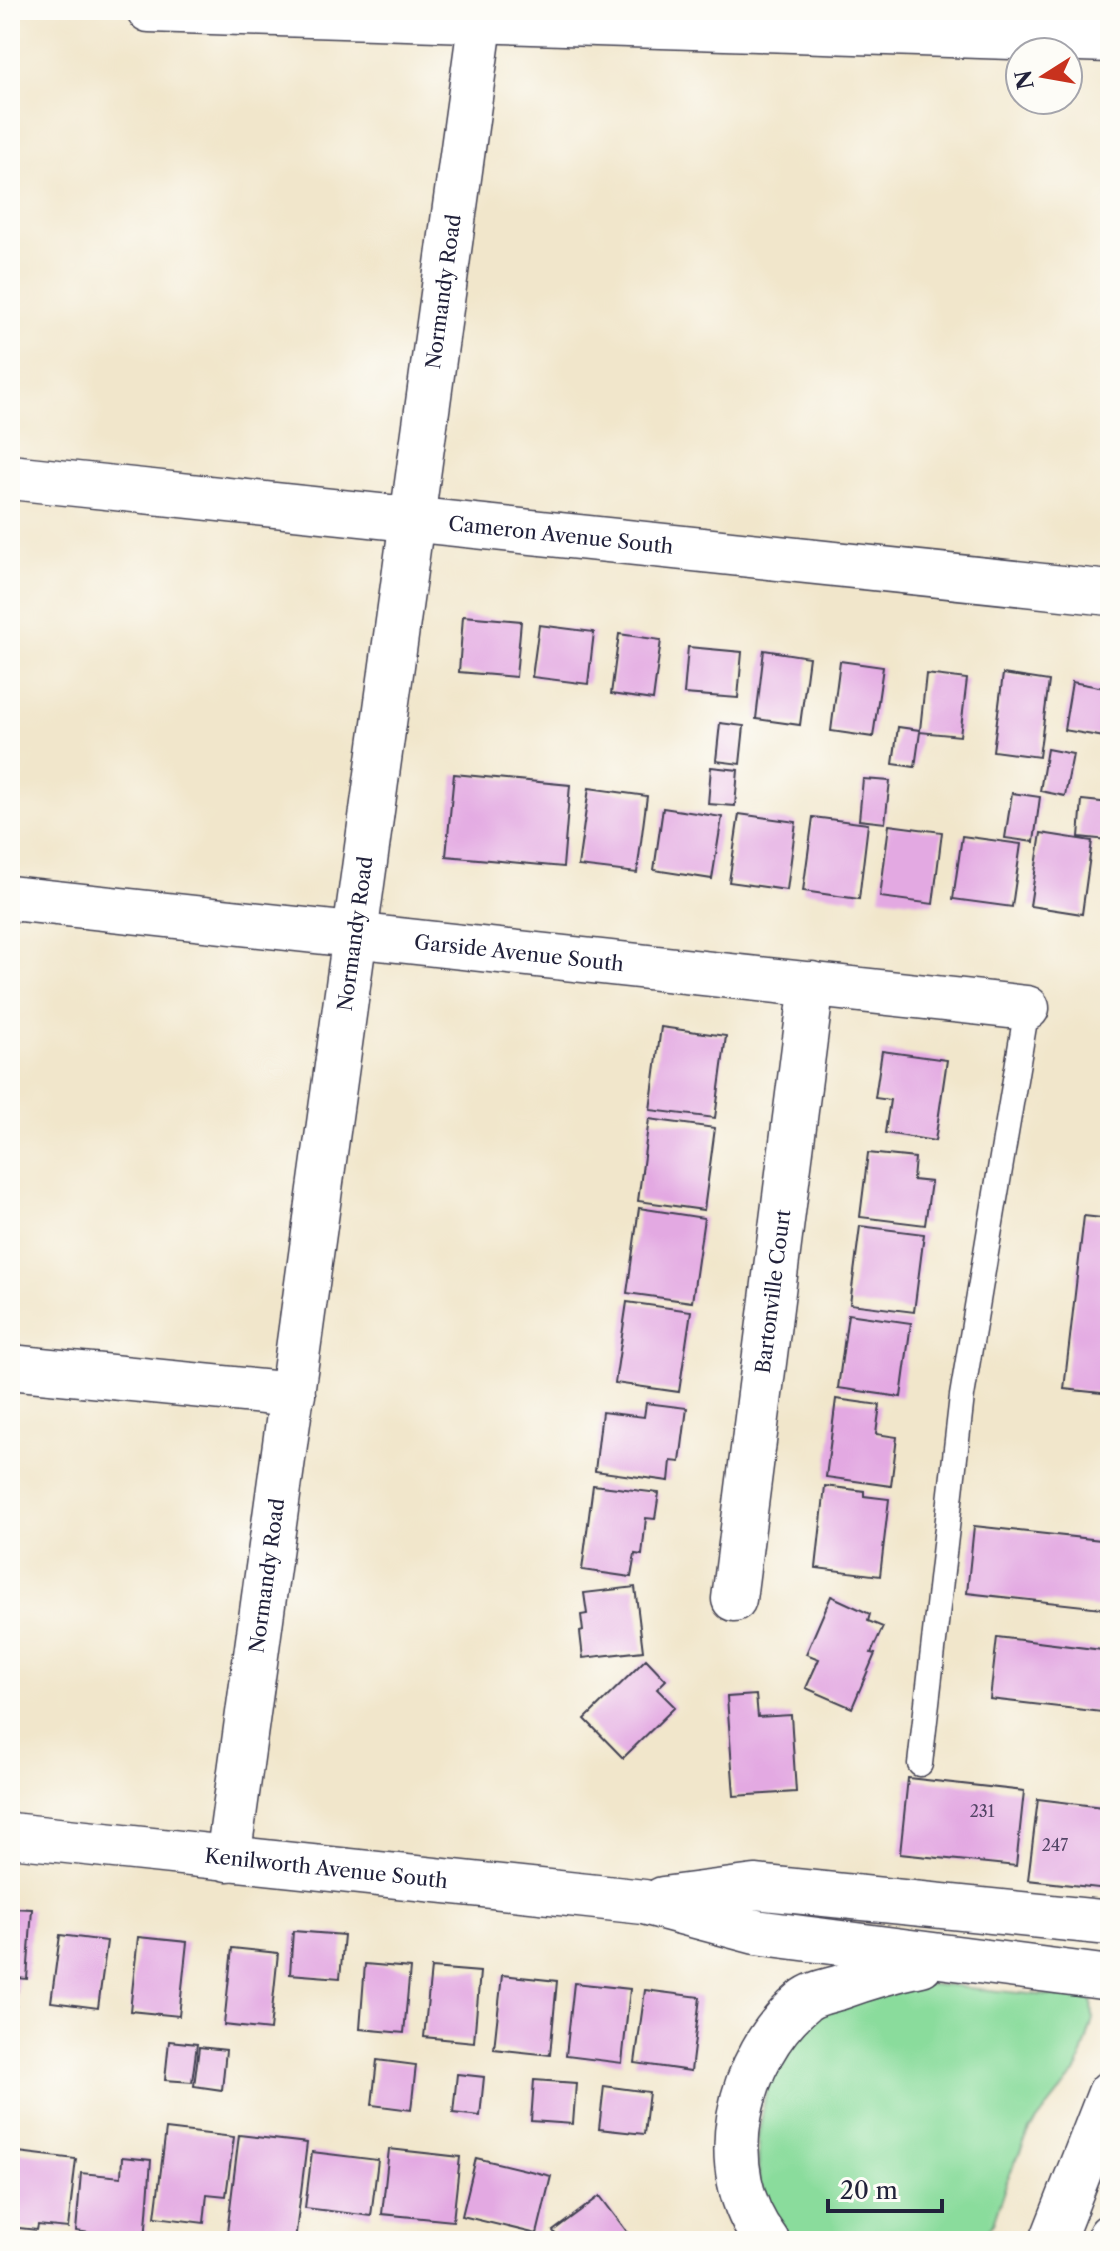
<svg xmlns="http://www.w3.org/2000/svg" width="1120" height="2251" font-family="'Libre Caslon Text',serif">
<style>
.green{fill:#8adc9c;stroke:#567f6c;stroke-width:2}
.building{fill:#e3a9e2}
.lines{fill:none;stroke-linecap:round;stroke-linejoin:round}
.lane-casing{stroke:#413f51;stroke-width:27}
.street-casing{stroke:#413f51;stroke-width:47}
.secondary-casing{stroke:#413f51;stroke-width:47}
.lane{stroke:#fff;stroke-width:24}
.street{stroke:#fff;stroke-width:44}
.secondary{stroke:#fff;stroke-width:44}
.labels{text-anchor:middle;stroke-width:8;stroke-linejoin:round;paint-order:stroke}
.number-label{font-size:16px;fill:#524465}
.street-label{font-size:20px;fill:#22223b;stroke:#fdfcf7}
</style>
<rect width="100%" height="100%" fill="#fdfcf7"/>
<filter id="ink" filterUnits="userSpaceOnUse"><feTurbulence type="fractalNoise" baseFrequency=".0125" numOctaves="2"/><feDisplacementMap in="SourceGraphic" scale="16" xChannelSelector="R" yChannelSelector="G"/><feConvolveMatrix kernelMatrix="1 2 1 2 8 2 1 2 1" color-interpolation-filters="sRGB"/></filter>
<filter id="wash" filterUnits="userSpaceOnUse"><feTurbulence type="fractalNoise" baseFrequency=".006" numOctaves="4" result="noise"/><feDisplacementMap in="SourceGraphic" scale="32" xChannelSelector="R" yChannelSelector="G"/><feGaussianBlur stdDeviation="1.8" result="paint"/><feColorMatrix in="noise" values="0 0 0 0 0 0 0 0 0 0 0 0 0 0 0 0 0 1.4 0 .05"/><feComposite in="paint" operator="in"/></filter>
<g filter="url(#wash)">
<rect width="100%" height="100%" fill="#f1e6cb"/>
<!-- green -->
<path class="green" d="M907,1982L1092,2000L1093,2019L1078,2069L1030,2130L1008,2178L993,2223L978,2241H785L759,2187L758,2137L767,2086L805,2025L845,1999Z"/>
<g id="blocks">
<!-- building -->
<path class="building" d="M463,616L521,621L516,677L459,672Z
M539,625L594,632L588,684L532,677Z
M619,634L661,640L653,700L611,694Z
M688,647L742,652L738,698L684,694Z
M764,650L809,657L800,725L756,719Z
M840,661L883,667L873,737L831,731Z
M926,674L967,679L960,736L920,732L915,767L893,764L898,727L920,730Z
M1003,674L1049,681L1039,757L993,751Z
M1072,682L1110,689V738L1064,730Z
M720,723L744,726L740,764L716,761Z
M1047,749L1073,754L1065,796L1040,791Z
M711,767L738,770L735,806L708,804Z
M454,774L570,785L563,867L446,856Z
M863,779L890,781L885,823L859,820Z
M589,788L647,796L637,873L578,866Z
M1012,793L1040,797L1034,842L1005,838Z
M1082,800L1110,803L1108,840L1079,837Z
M663,808L722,817L712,879L654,870Z
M739,814L796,822L787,890L729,882Z
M813,817L868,824L859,899L803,891Z
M889,825L942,832L933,904L880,897Z
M1041,833L1092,841L1082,914L1030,906Z
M962,836L1021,844L1012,907L953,899Z
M661,1027L726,1036L715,1118L650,1110Z
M882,1051L947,1060L935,1141L885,1133L890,1100L875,1098Z
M649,1119L715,1128L704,1210L638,1201Z
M868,1153L915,1158L913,1180L931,1182L925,1225L860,1217Z
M639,1208L704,1218L692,1302L627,1293Z
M1084,1216L1110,1219V1394L1064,1389Z
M860,1226L924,1234L914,1312L850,1304Z
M627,1302L691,1311L679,1392L615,1383Z
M848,1314L911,1323L901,1397L838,1388Z
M836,1399L880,1405L876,1434L897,1437L891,1486L826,1477Z
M646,1403L687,1408L680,1462L671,1461L669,1481L595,1471L602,1412L644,1417Z
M593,1485L659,1493L655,1519L646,1518L642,1555L635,1554L631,1577L582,1570Z
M825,1486L864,1491V1496L889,1499L880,1576L816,1568Z
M974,1526L1110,1541V1609L967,1593Z
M635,1587L643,1651L583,1658L580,1632L583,1631L581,1615L587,1614L584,1593Z
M831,1596L870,1614L868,1621L883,1627L871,1653L875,1654L852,1708L806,1688L819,1659L806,1654Z
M997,1637L1110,1651V1713L990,1699Z
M646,1659L666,1680L657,1689L675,1707L623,1758L585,1719Z
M756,1695L758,1717L791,1715L796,1792L734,1796L727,1697Z
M908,1778L1024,1791L1016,1866L900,1854Z
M1038,1799L1110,1808V1865L1107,1889L1028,1880Z
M10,1908L32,1909L27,1979L18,1978L16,2008H10Z
M293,1931L344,1935L340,1978L290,1974Z
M60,1935L107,1941L98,2008L51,2002Z
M138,1937L187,1942L179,2016L130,2011Z
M232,1948L278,1953L270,2030L224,2025Z
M365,1964L410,1968L404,2033L360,2029Z
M431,1968L480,1972L474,2042L424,2037Z
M502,1975L557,1981L550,2055L494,2049Z
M574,1983L630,1989L622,2063L566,2056Z
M645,1990L700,1997L691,2071L635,2063Z
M169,2041L197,2044L192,2082L165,2080Z
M199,2047L226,2050L222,2090L194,2086Z
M377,2060L416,2065L411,2110L372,2105Z
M457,2074L484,2077L480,2116L453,2113Z
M534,2080L576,2083L573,2124L531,2121Z
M604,2086L649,2092L644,2134L599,2129Z
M166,2129L234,2137L226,2196L207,2194L204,2223L155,2217Z
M239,2135L307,2143L295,2241H226Z
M389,2149L460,2157L453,2221L382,2214Z
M10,2151L76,2159L68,2228L38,2225L37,2230L10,2227Z
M312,2152L378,2160L371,2216L305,2208Z
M122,2157L151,2160L145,2241L76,2231L81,2173L121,2177Z
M476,2158L551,2176L537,2234L462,2216Z
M600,2196L634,2241H561L553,2231Z"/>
</g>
</g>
<g filter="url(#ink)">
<use href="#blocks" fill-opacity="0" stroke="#413f51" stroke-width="2"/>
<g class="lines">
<!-- lane casing -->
<g class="lane-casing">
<path id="lane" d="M920,1764L962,1396L1027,1008"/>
</g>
<!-- street casing -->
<g class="street-casing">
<g id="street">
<path d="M149,10L1110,40"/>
<path id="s1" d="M10,477L1110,593"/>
<path id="s2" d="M10,898L1027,1008"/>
<path d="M10,1367L293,1395"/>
<path id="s3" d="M734,1599L812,984"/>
<path id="s4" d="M228,1859L482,10"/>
</g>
</g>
<!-- secondary casing -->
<g class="secondary-casing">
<g id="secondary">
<path id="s5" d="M10,1835L644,1902L756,1932L1110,1978"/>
<path d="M663,1899L755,1887L1110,1923"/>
<path d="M767,2241C711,2170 737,2057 804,2001C812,1994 827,1991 838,1988C866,1978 892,1970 921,1964"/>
<path d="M1052,2241L1110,2093"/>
<path d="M1108,2241L1110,2236"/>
</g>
</g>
<!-- lane -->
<use href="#lane" class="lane"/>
<!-- street -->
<use href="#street" class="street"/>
<!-- secondary -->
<use href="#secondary" class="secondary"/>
</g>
</g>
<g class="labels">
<!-- number labels -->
<g class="number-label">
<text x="982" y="1817">231</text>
<text x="1055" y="1851">247</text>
</g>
<!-- street labels -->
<g class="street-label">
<text dy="7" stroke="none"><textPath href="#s4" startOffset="1582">Normandy Road</textPath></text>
<text dy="7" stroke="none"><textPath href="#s1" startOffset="554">Cameron Avenue South</textPath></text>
<text dy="7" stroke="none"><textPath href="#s4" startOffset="934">Normandy Road</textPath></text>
<text dy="7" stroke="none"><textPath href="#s2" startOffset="512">Garside Avenue South</textPath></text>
<text dy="7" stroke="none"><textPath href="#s3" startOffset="310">Bartonville Court</textPath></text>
<text dy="7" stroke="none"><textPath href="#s4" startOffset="286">Normandy Road</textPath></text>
<text dy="7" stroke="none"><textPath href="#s5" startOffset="318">Kenilworth Avenue South</textPath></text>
</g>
</g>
<!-- margin -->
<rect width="1120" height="2251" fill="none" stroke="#fdfcf7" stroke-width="40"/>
<!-- north arrow -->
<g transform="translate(1044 76) rotate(259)"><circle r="38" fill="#fdfcf7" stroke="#a5a5ac" stroke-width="2"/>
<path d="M0-6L14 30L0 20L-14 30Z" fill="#c8321e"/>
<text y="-12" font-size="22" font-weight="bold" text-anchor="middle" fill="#22223b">N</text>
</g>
<!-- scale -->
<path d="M828 2199v12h114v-12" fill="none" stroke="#22223b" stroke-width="4"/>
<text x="840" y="2199" font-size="24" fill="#22223b" stroke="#fdfcf7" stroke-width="6" paint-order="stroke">20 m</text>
</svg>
